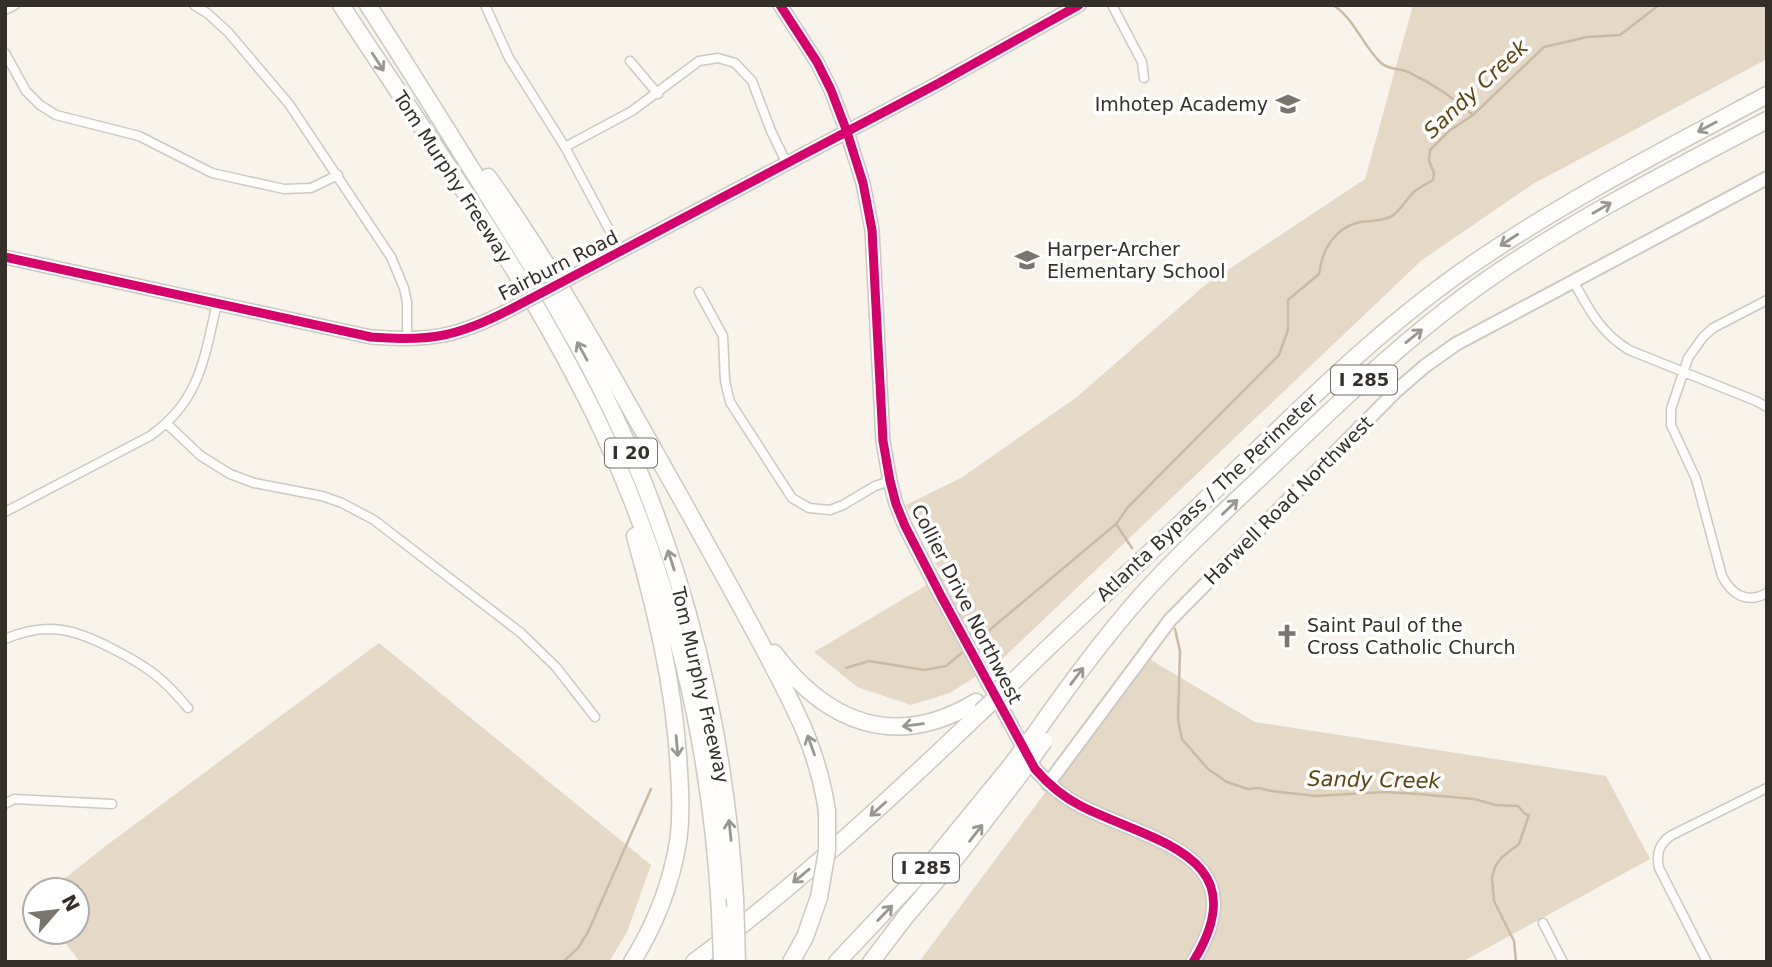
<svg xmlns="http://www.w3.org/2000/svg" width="1772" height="967" font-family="'DejaVu Sans',sans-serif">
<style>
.green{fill:#e5d9c6}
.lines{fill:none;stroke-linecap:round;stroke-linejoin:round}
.stream{stroke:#cabaa3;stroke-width:2.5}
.street-casing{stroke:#cdc8c2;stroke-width:11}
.secondary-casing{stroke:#cdc8c2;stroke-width:16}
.highway-casing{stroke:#cdc8c2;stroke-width:19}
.street{stroke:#fefdfc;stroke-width:8}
.secondary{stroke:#fefdfc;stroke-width:12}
.highway{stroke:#fefdfc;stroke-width:16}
.secondary-bridge-casing{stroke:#cdc8c2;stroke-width:16;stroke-linecap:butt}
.highway-bridge-casing{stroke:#cdc8c2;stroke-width:19;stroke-linecap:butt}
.secondary-bridge{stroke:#fefdfc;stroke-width:12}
.highway-bridge{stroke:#fefdfc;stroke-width:16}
.cycleway-casing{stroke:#fff;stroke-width:13}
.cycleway{stroke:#d6006c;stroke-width:9}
.oneway{stroke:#999692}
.labels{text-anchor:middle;stroke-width:7;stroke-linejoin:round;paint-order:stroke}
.shield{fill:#fff;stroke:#716d69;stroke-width:2}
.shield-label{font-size:18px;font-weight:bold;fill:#342f29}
.poi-label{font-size:19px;fill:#342f29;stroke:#fff;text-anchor:start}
.street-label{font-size:19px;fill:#342f29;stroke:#fff}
.water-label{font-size:21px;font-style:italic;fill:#60430d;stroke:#fff}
</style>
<rect width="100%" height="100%" fill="#f8f3eb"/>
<!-- green -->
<path class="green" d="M1413,5H1767V59L1533,184L1422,260L1000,661L950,693L911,705L857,687L814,652L942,576L906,505L961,478L1077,397L1205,285L1365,179Z
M379,643L651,865L627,932L609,962H80L57,932H77V890H50L107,845Z
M1146,657L1255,722L1606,776L1650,859L1462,962H919Z"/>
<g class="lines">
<!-- stream -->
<path class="stream" d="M447,5H468
M1333,5C1355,19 1362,45 1381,63C1390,71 1400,67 1410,73C1433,84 1454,98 1473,115
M1116,524L1132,548
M1175,629L1180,651L1178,720L1182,739L1208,769L1227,782L1248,789L1259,788L1271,791L1316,796L1384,792L1418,794L1474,799L1496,805L1518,806L1525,814L1529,815L1519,844L1501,858L1495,867L1492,878L1494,901L1514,941L1516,962
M974,643L1116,524L1128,507L1279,355L1288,330V300L1319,274C1322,250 1334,228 1360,222C1371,220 1382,222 1392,216C1401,210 1406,199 1414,192C1419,187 1427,184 1433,180L1434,173L1429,161L1430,150L1449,131L1473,115L1544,47L1587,37L1620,35L1659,5
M846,668L869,661L924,670L946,666L963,652
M563,962L578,948L588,932L651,789"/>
<!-- street casing -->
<g class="street-casing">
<path id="street" d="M194,5L207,13L228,32L289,104L391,257L404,288L407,302V340
M485,5L509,58L565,147L621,252
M1112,5L1142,62L1144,78
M5,10L15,5
M5,53L26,91L40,105L56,115L139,136L212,173L284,189L311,188L338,175
M630,61L658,94
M565,147L632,111L699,61L718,58L735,63L752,81L771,131L787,164
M1573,281C1590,311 1600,332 1629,350L1756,401L1767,407
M699,292L723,336L725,381L730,402L792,498L809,508L830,510L843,505L875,486L890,481
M1767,300L1713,328L1703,337L1688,358L1671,409V425L1696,479L1722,576C1732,595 1747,604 1767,593
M167,424L201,456L230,474L254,483L322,496L342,503L374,520L521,633L556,667L595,717
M5,512L150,436C200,401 204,359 217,303
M5,639C47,621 75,629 113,649C147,666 164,679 188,708
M5,804L14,799L112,804
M1543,923L1563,962
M1707,962L1659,868C1656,854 1659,843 1672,835L1767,788"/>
</g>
<!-- secondary casing -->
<g class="secondary-casing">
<path id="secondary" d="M780,5L817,62L831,90L847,132L863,183L872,230L883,441L890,481L896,504L905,526L941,596L1035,769C1048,784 1063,797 1081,806C1152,842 1259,855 1193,962
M5,257L371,337C431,342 459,336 511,309
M600,262L939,83L1079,5
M1048,784L1170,620L1396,391L1425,366L1456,344L1767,178"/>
</g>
<!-- highway casing -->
<g class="highway-casing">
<path id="highway" d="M341,5C431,143 530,279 601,428C672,579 711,744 720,911
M368,5C410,70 451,136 492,202C535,271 578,339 613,413C685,564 725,731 735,898
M488,177C562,280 620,391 682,500C710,550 737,599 764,649C794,707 817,746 827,811
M774,653C828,724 896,750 976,702
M1015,680C1077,618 1144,560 1207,498C1290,419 1370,336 1464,270C1560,203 1664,150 1767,95
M1037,731C1069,685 1103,639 1140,597C1185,547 1235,502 1283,456C1352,390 1421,324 1500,271C1585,214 1676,168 1767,120
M632,962C655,925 671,885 678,842C682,814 680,785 678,756C673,681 655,608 635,536
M694,962C796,886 889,800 981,712
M791,962L805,937L819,897
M837,962L937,856L1009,768
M871,962L906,916L959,854L1016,780"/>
</g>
<!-- street -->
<use href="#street" class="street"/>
<!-- secondary -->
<use href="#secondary" class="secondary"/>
<!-- highway -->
<use href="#highway" class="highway"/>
<!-- secondary-bridge casing -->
<g class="secondary-bridge-casing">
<path id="secondary-bridge" d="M511,309L600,262"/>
</g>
<!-- highway-bridge casing -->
<g class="highway-bridge-casing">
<path id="highway-bridge" d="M981,712L1015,680
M1009,768L1037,731
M1016,780L1044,741
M819,897L827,851V811
M735,898L737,962
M720,911L722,962"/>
</g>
<!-- secondary-bridge -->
<use href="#secondary-bridge" class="secondary-bridge"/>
<!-- highway-bridge -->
<use href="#highway-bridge" class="highway-bridge"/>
<!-- cycleway casing -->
<g class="cycleway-casing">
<path id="cycleway" d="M780,5L817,62L831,90L847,132L863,183L872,230L883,441L890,481L896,504L905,526L941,596L1035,769C1048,784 1063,797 1081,806C1152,842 1259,855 1193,962
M5,257L371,337C431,342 459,336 511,309L939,83L1079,5"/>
</g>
<!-- cycleway -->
<use href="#cycleway" class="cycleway"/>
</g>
<!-- one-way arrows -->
<defs><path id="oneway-shaft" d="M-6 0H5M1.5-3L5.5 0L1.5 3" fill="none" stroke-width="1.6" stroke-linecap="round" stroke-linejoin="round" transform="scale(1.75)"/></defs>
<g class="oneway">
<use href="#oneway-shaft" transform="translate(378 62) rotate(57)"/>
<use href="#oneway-shaft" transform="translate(1707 127) rotate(152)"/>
<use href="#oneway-shaft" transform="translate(1602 208) rotate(-30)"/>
<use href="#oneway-shaft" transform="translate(1509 240) rotate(147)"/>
<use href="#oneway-shaft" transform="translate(1414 336) rotate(-39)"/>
<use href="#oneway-shaft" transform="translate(582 351) rotate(-119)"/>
<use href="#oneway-shaft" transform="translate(1230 507) rotate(-44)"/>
<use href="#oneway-shaft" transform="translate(671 560) rotate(-108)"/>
<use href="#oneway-shaft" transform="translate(1077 676) rotate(-53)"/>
<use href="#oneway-shaft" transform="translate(913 725) rotate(173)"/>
<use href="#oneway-shaft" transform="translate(811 745) rotate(-110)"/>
<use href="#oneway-shaft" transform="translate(677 746) rotate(85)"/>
<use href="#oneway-shaft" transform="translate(878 809) rotate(138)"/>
<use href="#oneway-shaft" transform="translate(730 830) rotate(-96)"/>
<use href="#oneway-shaft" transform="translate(976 833) rotate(-52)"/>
<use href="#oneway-shaft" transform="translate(801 876) rotate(140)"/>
<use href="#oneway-shaft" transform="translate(885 913) rotate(-46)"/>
</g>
<!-- icons -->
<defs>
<g id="school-bare" transform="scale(1.89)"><path d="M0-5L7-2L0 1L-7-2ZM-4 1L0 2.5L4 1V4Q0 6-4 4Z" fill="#79746d" stroke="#fff" stroke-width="2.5" paint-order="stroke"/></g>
<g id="church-bare" transform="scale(1.89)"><path d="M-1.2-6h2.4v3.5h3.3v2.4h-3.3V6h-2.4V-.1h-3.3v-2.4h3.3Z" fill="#79746d" stroke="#fff" stroke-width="2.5" paint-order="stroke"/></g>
</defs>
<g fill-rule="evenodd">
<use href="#school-bare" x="1288" y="104"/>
<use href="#school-bare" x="1027" y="260"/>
<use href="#church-bare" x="1287" y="636"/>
</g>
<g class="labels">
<!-- shield labels -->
<g class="shield">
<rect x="1331" y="365.5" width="66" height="29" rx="5"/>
<rect x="605" y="438.5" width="52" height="29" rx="5"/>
<rect x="893" y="853.5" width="66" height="29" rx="5"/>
</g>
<g class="shield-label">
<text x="1364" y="386">I 285</text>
<text x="631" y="459">I 20</text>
<text x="926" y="874">I 285</text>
</g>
<!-- poi labels -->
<g class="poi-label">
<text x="1268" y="111" text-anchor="end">Imhotep Academy</text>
<text x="1047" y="256">Harper-Archer<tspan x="1047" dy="22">Elementary School</tspan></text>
<text x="1307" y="632">Saint Paul of the<tspan x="1307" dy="22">Cross Catholic Church</tspan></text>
</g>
<!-- street labels -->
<g class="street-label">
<text transform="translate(453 177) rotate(57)" y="7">Tom Murphy Freeway</text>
<text transform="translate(558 265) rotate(-27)" y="7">Fairburn Road</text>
<text transform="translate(1207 497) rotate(-43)" y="7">Atlanta Bypass / The Perimeter</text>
<text transform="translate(1288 500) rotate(-45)" y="7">Harwell Road Northwest</text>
<text transform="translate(967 604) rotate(63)" y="7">Collier Drive Northwest</text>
<text transform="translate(701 685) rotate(77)" y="7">Tom Murphy Freeway</text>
</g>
<!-- water labels -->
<g class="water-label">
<text transform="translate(1476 89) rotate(-43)" y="7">Sandy Creek</text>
<text transform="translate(1374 780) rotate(1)" y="7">Sandy Creek</text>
</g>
</g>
<!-- border -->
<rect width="1772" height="967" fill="none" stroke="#342f29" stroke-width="14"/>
<!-- north arrow -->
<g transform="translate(56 911) rotate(62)"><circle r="33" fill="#ffffff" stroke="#aeaca9" stroke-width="2"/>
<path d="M0-5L12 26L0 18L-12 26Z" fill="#79746d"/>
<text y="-10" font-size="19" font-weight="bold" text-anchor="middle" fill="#342f29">N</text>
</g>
</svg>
